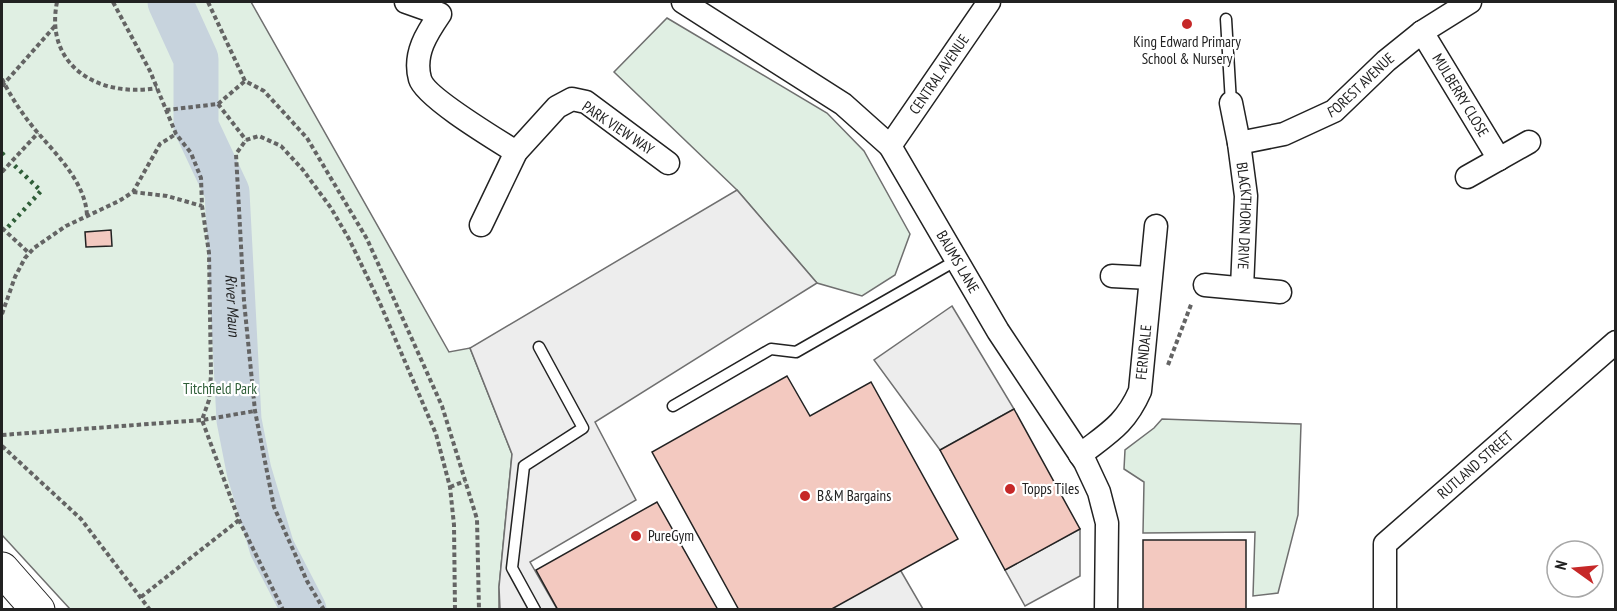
<svg xmlns="http://www.w3.org/2000/svg" width="1617" height="611" font-family="'PT Sans Narrow',sans-serif">
<style>
.green{fill:#e0efe3;stroke:#6f6f6f;stroke-width:1.5}
.parking{fill:#ededed;stroke:#6f6f6f;stroke-width:1.5}
.lines{fill:none;stroke-linecap:round;stroke-linejoin:round}
.river{stroke:#c7d3dd;stroke-width:45}
.building{fill:#f3c9c0;stroke:#222;stroke-width:1.5}
.service-casing{stroke:#222;stroke-width:13}
.minor-casing{stroke:#222;stroke-width:25}
.trunk-casing{stroke:#222;stroke-width:35}
.path{stroke:#646464;stroke-width:4;stroke-dasharray:4.5 3;stroke-linecap:butt}
.service{stroke:#fff;stroke-width:10}
.minor{stroke:#fff;stroke-width:22}
.trunk{stroke:#fff;stroke-width:33}
.hedge{stroke:#2f5e38;stroke-width:4.5;stroke-dasharray:3 4.5;stroke-linecap:butt}
.poi-dot{fill:#c62828;stroke:#fff;stroke-width:2}
.labels{text-anchor:middle;stroke-width:4.5;stroke-linejoin:round;paint-order:stroke}
.poi-label{font-size:15px;fill:#222;stroke:#fff;text-anchor:start}
.street-label{font-size:15px;fill:#222;stroke:#fff}
.park-label{font-size:15px;fill:#2f5e38;stroke:#fff}
.water-label{font-size:16px;font-style:italic;fill:#222;stroke:#fff}
</style>
<rect width="100%" height="100%" fill="#fff"/>
<!-- green -->
<path class="green" d="M2,2H251L449,352L470,348L512,454L499,587V609H70L2,535Z
M667,18L827,113L864,151L910,234L895,275L862,296L817,283L737,190L614,72Z
M1162,419L1301,424L1298,515L1278,593L1253,596L1255,532L1143,533L1144,482L1124,469L1125,450L1154,428Z"/>
<!-- parking -->
<path class="parking" d="M737,190L817,283L595,422L636,500L530,562L557,609H500L499,587L512,454L470,348Z
M952,306L1014,409L940,450L874,360Z
M1080,529V576L1025,606L1005,570Z
M898,566L923,609L824,610Z"/>
<g class="lines">
<!-- river -->
<path class="river" id="s1" d="M170,2L196,59V126L227,192L239,420L249,471L272,548L304,610"/>
</g>
<!-- building -->
<path class="building" d="M111,230L112,246L86,247L85,232Z
M787,376L810,416L871,382L958,539L830,610H739L652,452Z
M1014,409L1080,529L1005,570L940,450Z
M657,502L718,610H558L536,570Z
M1143,540H1246V610H1143Z"/>
<g class="lines">
<!-- service casing -->
<g class="service-casing">
<path id="service" d="M1226,19L1231,103
M673,406L771,349L796,352L957,260
M535,610L512,568L524,466L583,428L539,347"/>
</g>
<!-- minor casing -->
<g class="minor-casing">
<g id="minor">
<path d="M406,2L440,14C427,33 413,54 420,79C425,97 497,140 516,152"/>
<path id="s2" d="M683,2L843,104L890,146L998,331L1085,462L1099,492L1107,523L1106,610"/>
<path id="s3" d="M1422,32L1499,159"/>
<path id="s4" d="M1231,103L1239,143L1246,196L1242,288"/>
<path id="s5" d="M1239,143L1284,134L1334,111L1386,61L1422,32L1470,2"/>
<path id="s6" d="M890,146L989,2"/>
<path d="M1467,177L1529,142"/>
<path d="M481,225L516,152L557,107L572,99L586,102L668,163"/>
<path d="M1112,276L1150,278"/>
<path d="M1205,285L1280,292"/>
<path id="s7" d="M1080,455C1108,433 1125,425 1140,391L1156,226"/>
<path id="s8" d="M1385,610V544L1616,342"/>
</g>
</g>
<!-- trunk casing -->
<g class="trunk-casing">
<path id="trunk" d="M2,569L38,610"/>
</g>
<!-- path -->
<path class="path" d="M57,2C44,67 100,98 157,88
M113,2L150,71L176,134L191,153L201,178L202,206L209,253L211,375L209,400L202,420L239,520L283,610
M208,2L245,81L264,91L307,138L367,239L442,406L477,519L479,610
M2,79C11,97 24,117 38,133C58,156 86,184 87,216
M2,86L55,26
M218,104L246,140
M166,110L218,104L245,81
M2,172L38,133
M133,192L167,196L202,206
M2,228L29,253
M2,314L15,277L25,258L34,248L66,226L119,201L133,192L160,144L176,134
M1168,365L1192,302
M2,435L202,420L255,411
M2,446L81,519L150,610
M450,487L465,481
M141,597L239,520
M324,610L307,581L274,507L255,411L244,301L236,154L246,140L259,136L281,146L303,170L331,208L349,239L379,301L436,434L450,487L454,525L455,610"/>
<!-- service -->
<use href="#service" class="service"/>
<!-- minor -->
<use href="#minor" class="minor"/>
<!-- trunk -->
<use href="#trunk" class="trunk"/>
<!-- hedge -->
<path class="hedge" d="M2,153L6,158
M8,227L41,191L14,165"/>
</g>
<!-- markers -->
<g class="poi-dot">
<circle cx="1187" cy="24" r="6"/>
<circle cx="1010" cy="489" r="6"/>
<circle cx="805" cy="496" r="6"/>
<circle cx="636" cy="536" r="6"/>
</g>
<g class="labels">
<!-- poi labels -->
<g class="poi-label">
<text x="1187" y="47" text-anchor="middle">King Edward Primary<tspan x="1187" dy="17">School &amp; Nursery</tspan></text>
<text x="1022" y="494">Topps Tiles</text>
<text x="817" y="501">B&amp;M Bargains</text>
<text x="648" y="541">PureGym</text>
</g>
<!-- street labels -->
<g class="street-label">
<text dy="5" stroke="none"><textPath href="#s6" startOffset="87">CENTRAL AVENUE</textPath></text>
<text dy="5" stroke="none"><textPath href="#s5" startOffset="138">FOREST AVENUE</textPath></text>
<text dy="5" stroke="none"><textPath href="#s3" startOffset="74">MULBERRY CLOSE</textPath></text>
<text transform="translate(618 128) rotate(34)" y="5">PARK VIEW WAY</text>
<text dy="5" stroke="none"><textPath href="#s4" startOffset="114">BLACKTHORN DRIVE</textPath></text>
<text dy="5" stroke="none"><textPath href="#s2" startOffset="387">BAUMS LANE</textPath></text>
<text dy="5" stroke="none"><textPath href="#s7" startOffset="128">FERNDALE</textPath></text>
<text dy="5" stroke="none"><textPath href="#s8" startOffset="186">RUTLAND STREET</textPath></text>
</g>
<!-- park labels -->
<g class="park-label">
<text x="220" y="394">Titchfield Park</text>
</g>
<!-- water labels -->
<g class="water-label">
<text dy="6" stroke="none"><textPath href="#s1" startOffset="316">River Maun</textPath></text>
</g>
</g>
<!-- border -->
<rect width="1617" height="611" fill="none" stroke="#222222" stroke-width="6"/>
<!-- north arrow -->
<g transform="translate(1575 569) rotate(285)"><circle r="28" fill="#ffffff" stroke="#a7a7a7" stroke-width="1.5"/>
<path d="M0-4.5L10 22L0 15L-10 22Z" fill="#c62828"/>
<text y="-9" font-size="16" font-weight="bold" text-anchor="middle" fill="#222222">N</text>
</g>
</svg>
